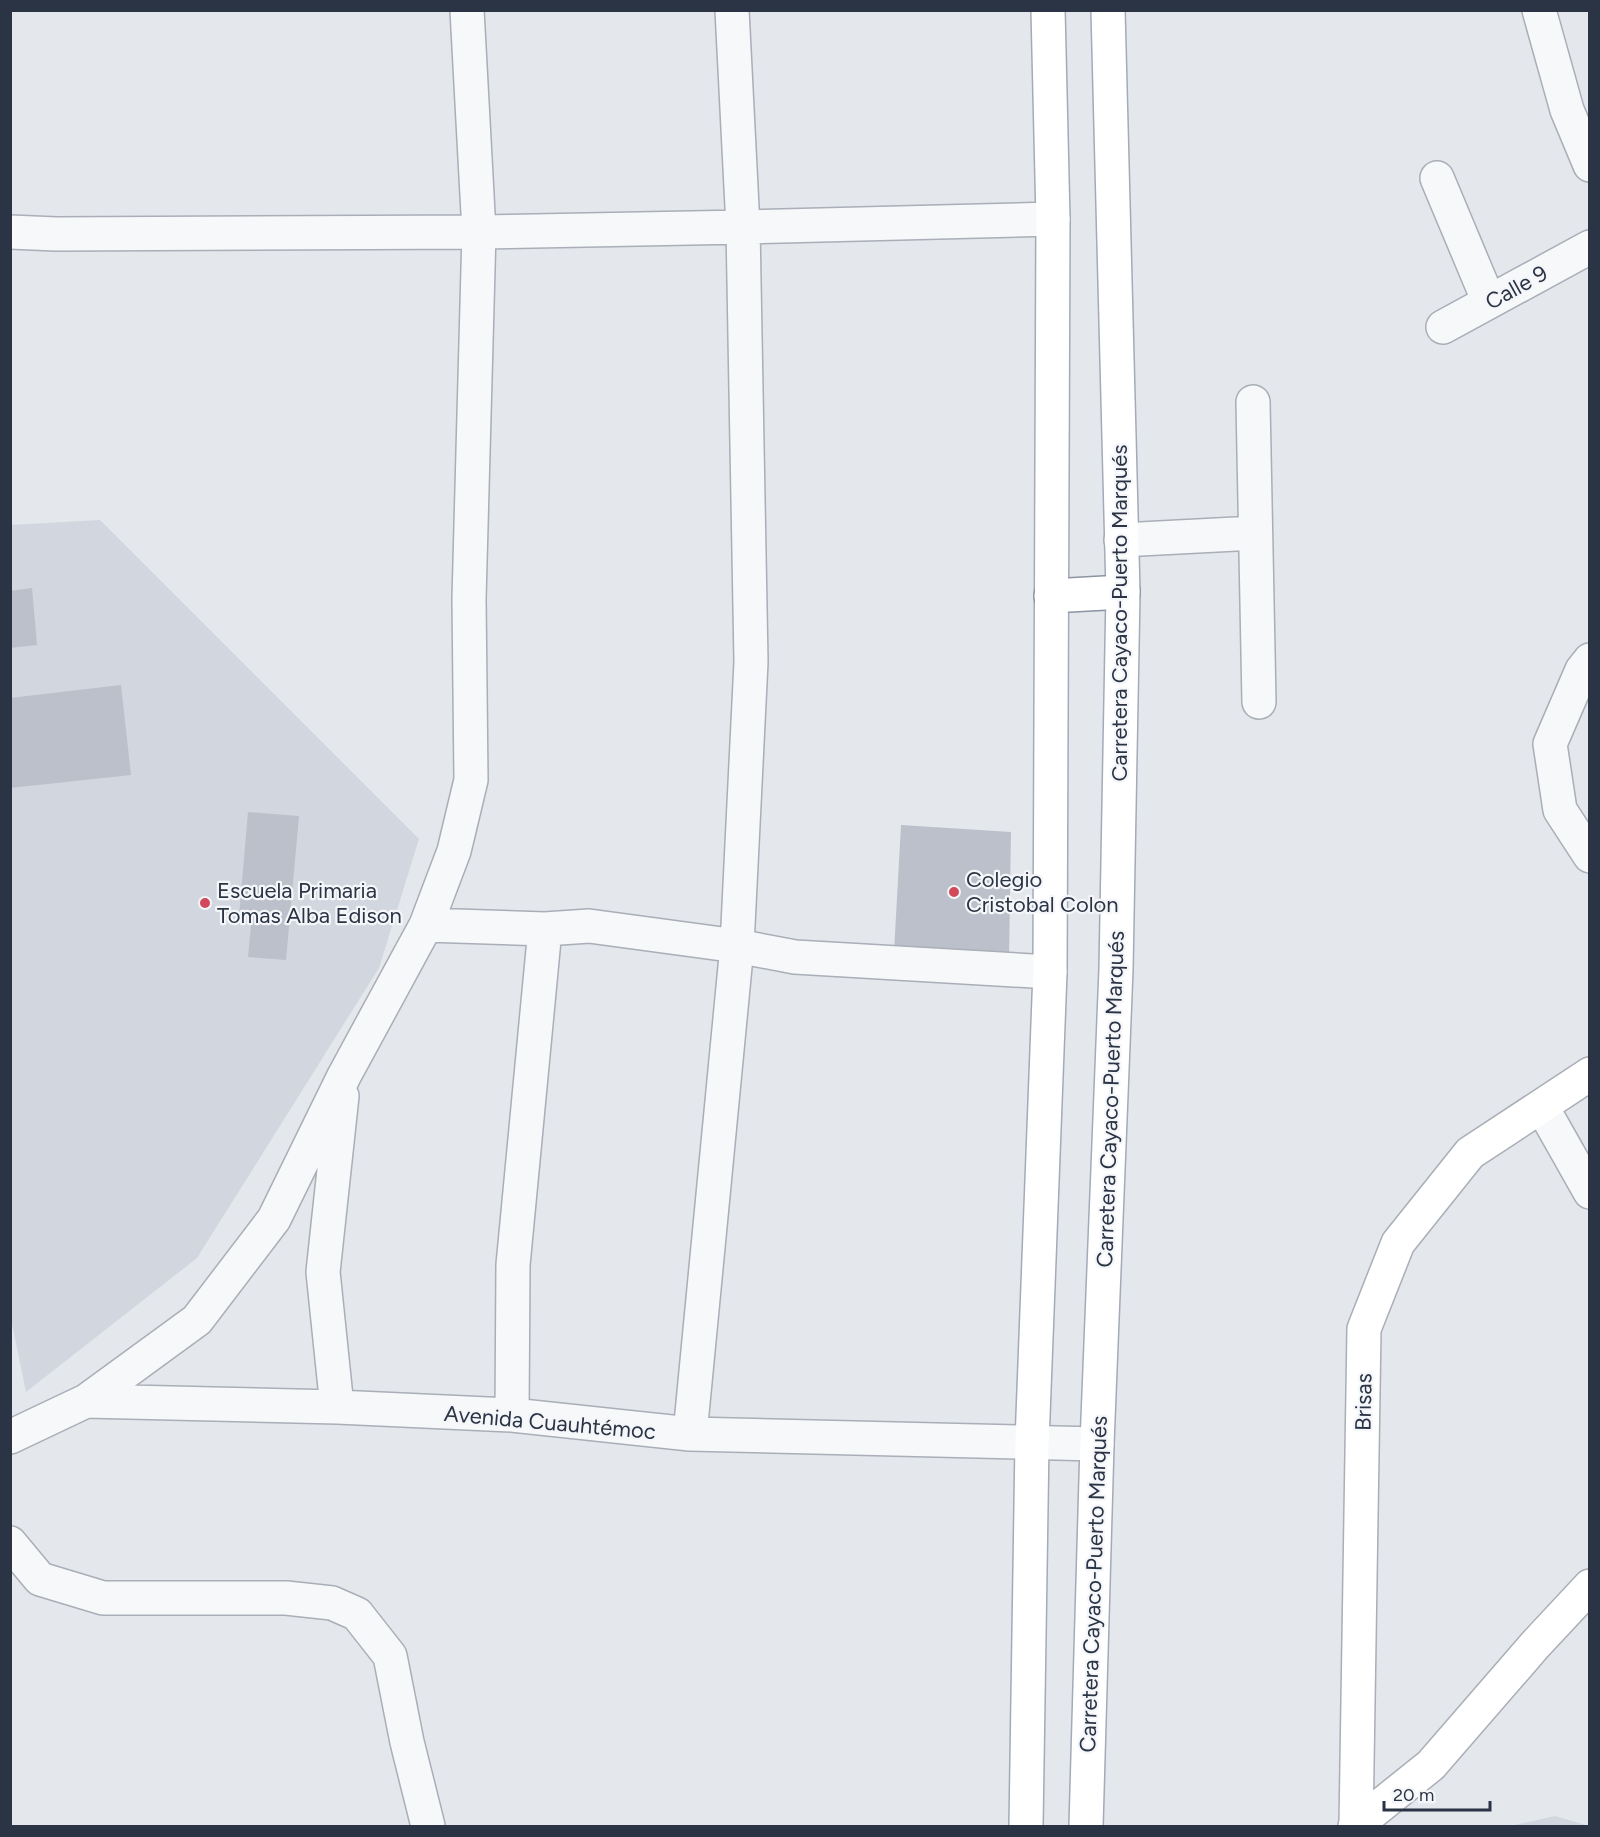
<svg xmlns="http://www.w3.org/2000/svg" width="1600" height="1837" font-family="Figtree,sans-serif">
<style>
.built{fill:#d2d6de}
.building{fill:#bbc0ca}
.lines{fill:none;stroke-linecap:round;stroke-linejoin:round}
.street-casing{stroke:#a9aeb7;stroke-width:36}
.secondary-casing{stroke:#a9aeb7;stroke-width:36}
.primary-casing{stroke:#a3abb8;stroke-width:36}
.highway-casing{stroke:#8b94a3;stroke-width:36}
.street{stroke:#f7f8fa;stroke-width:33}
.secondary{stroke:#fff;stroke-width:33}
.primary{stroke:#fff;stroke-width:33}
.highway{stroke:#fff;stroke-width:33}
.poi-dot{fill:#d1495b;stroke:#f4f6f9;stroke-width:2}
.labels{text-anchor:middle;stroke-width:4.5;stroke-linejoin:round;paint-order:stroke}
.street-label{font-size:22px;fill:#2b3445;stroke:#f4f6f9}
.poi-label{font-size:22px;fill:#2b3445;stroke:#f4f6f9;text-anchor:start}
</style>
<rect width="100%" height="100%" fill="#e4e7ec"/>
<!-- built -->
<path class="built" d="M100,520L419,839L379,968L197,1258L26,1392L10,1314V525Z
M1555,1816L1589,1826H1510Z"/>
<!-- building -->
<path class="building" d="M32,588L37,645L10,648V591Z
M121,685L131,775L10,788V698Z
M248,812L299,816L286,960L248,957L252,916H239Z
M901,825L1011,832L1009,958L894,952Z"/>
<g class="lines">
<!-- street casing -->
<g class="street-casing">
<path id="street" d="M1539,10L1567,110L1590,165
M1437,178L1489,302
M10,232L56,234L479,232L743,227L1053,219
M1443,327L1590,247
M1253,402L1259,702
M1121,540L1255,533
M1590,660L1582,670L1550,744L1560,810L1590,856
M426,925L545,929L589,926L737,946L795,957L1050,972
M1542,1107L1590,1192
M86,1401L197,1320L274,1219L344,1076L426,925L454,851L471,780L469,599L479,232L467,10
M337,1407L323,1272L342,1096
M512,1415L513,1265L545,929
M690,1434L737,946L751,662L743,227L732,10
M10,1437L86,1401L337,1407L512,1415L690,1434L1097,1444
M10,1543L40,1579L103,1598H286L332,1603L357,1614L390,1656L407,1742L428,1826"/>
</g>
<!-- secondary casing -->
<g class="secondary-casing">
<path id="secondary" d="M1355,1826L1431,1765L1535,1645L1590,1586
M1356,1826L1364,1329L1398,1243L1470,1153L1590,1074"/>
</g>
<!-- primary casing -->
<g class="primary-casing">
<path id="primary" d="M1026,1826L1032,1442L1050,972L1053,219L1048,10
M1086,1826L1097,1444L1116,969L1123,592L1108,10"/>
</g>
<!-- highway casing -->
<g class="highway-casing">
<path id="highway" d="M1051,596L1123,592"/>
</g>
<!-- street -->
<use href="#street" class="street"/>
<!-- secondary -->
<use href="#secondary" class="secondary"/>
<!-- primary -->
<use href="#primary" class="primary"/>
<!-- highway -->
<use href="#highway" class="highway"/>
</g>
<!-- markers -->
<g class="poi-dot">
<circle cx="954" cy="892" r="6"/>
<circle cx="205" cy="903" r="6"/>
</g>
<g class="labels">
<!-- street labels -->
<g class="street-label">
<text transform="translate(1516 287) rotate(-29)" y="8">Calle 9</text>
<text transform="translate(1119 613) rotate(-90)" y="8">Carretera Cayaco-Puerto Marqués</text>
<text transform="translate(1110 1099) rotate(-88)" y="8">Carretera Cayaco-Puerto Marqués</text>
<text transform="translate(1363 1402) rotate(-89)" y="8">Brisas</text>
<text transform="translate(550 1422) rotate(5)" y="8">Avenida Cuauhtémoc</text>
<text transform="translate(1093 1584) rotate(-88)" y="8">Carretera Cayaco-Puerto Marqués</text>
</g>
<!-- poi labels -->
<g class="poi-label">
<text x="966" y="887">Colegio<tspan x="966" dy="25">Cristobal Colon</tspan></text>
<text x="217" y="898">Escuela Primaria<tspan x="217" dy="25">Tomas Alba Edison</tspan></text>
</g>
</g>
<!-- border -->
<rect width="1600" height="1837" fill="none" stroke="#2b3445" stroke-width="24"/>
<!-- scale -->
<path d="M1384 1801v9h106v-9" fill="none" stroke="#2b3445" stroke-width="3"/>
<text x="1393" y="1801" font-size="18" fill="#2b3445" stroke="#f4f6f9" stroke-width="4.5" paint-order="stroke">20 m</text>
</svg>
